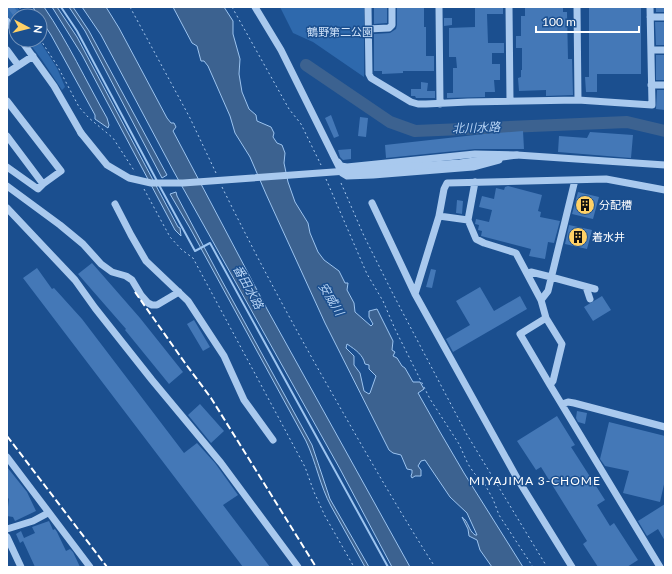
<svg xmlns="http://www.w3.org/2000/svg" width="672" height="574" font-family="Lato,'Noto Sans JP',sans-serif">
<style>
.green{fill:#2e69ad}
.water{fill:#3c6290;stroke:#9cc4f0;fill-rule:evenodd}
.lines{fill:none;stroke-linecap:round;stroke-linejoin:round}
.stream{stroke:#9cc4f0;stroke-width:2}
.river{stroke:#3c6290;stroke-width:12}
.building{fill:#4478b7}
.path{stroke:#a9c9ee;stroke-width:1;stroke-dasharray:2 3;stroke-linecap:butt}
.minor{stroke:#a9c9ee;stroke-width:7}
.rail{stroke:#fff;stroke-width:2;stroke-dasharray:7 3;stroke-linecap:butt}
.minor-bridge{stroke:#a9c9ee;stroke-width:7}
.labels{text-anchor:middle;stroke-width:3;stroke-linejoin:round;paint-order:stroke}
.park-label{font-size:11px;fill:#cfe3fa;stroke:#1b4f8f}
.poi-label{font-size:11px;fill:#fff;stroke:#1b4f8f;text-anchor:start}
.water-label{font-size:12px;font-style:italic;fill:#b5d3f5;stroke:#1b4f8f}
.neighbourhood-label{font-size:12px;letter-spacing:1px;fill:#fff;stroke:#1b4f8f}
</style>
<rect width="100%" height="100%" fill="#1b4f8f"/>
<!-- green -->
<path class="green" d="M7,7H17L23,16H16V26L7,15Z
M280,7H364V77L313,42L293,33Z
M27,40H39L57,68L65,87L62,90L42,60Z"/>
<!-- water -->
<path class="water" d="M33,7H44C68,42 86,81 107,118L109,125L108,128L95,119V115L51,35L40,18V16H38Z
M52,7H57L77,37L178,227L180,228L181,236L175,230L82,55Z
M69,7H73L89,31L167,175L162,178L85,31Z
M82,7H106L119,28L167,118L171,123H174L176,127L173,131L267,309L410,567H392L340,469L174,172L101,35Z
M173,7H224L233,21V34L240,59L239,74L242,92L249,109L256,115L257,121L271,127L274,133L273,137L277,143L282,145L285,153L284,163L288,182L295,202L308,223L310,233L318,252L324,260L339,271L345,283H348L347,290L354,303L355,312L371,326L373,324L369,317V311L377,309L393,341L392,350L395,352L393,356L397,358L402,366L405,368L413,382H420L424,389L418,393L440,432L464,473L523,567H492L480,550L477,540L469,536L468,529L462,517C469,522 468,530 475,535H477L467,513L450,497L425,460L421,461L418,466L421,470V476H415L412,478L411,476L412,473V470L407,469L401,455L393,453L389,450L325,323L266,194L250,157L235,133L230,116L208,66L204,61H201L197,46L192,43ZM347,344C356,350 363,355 365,364L369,365V369L376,376L370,393L369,394L364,391L360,373L354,365V356L346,348Z
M176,192L177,196L222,281L312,445L330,499L369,567H365L331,506C320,486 316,462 306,441L191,230L170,194Z"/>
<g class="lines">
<!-- stream -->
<path class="stream" d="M61,7L77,31L157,181
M159,185L195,251L210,243L388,567"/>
<!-- river -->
<path class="river" d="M306,65L390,122L415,131L627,122L665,131"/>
</g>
<!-- building -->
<path class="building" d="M7,7H14L17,11L13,15Z
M374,7H387V23L374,24Z
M397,7H424V27H426V56H434V71H403V73L382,74V71H374V34L390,33L396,29L397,25Z
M475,7H503V14H487L488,43H504V53H492V64H500V80H494L495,92H485V97L447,98V93H453V68H457L456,57H449V28L475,27Z
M525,7H563V12H567L568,59H572L573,95L546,96V90L519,91L518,78L521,77V70H522V48H516V36H521V16H525Z
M589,7H641V74H597V92H586L585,77H589Z
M656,7H665V12H656Z
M444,18H452V25L444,26Z
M655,22H665V45H656Z
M656,55H665V80H656Z
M421,82L428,83L427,91H435V98H416L415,96H411V89H421Z
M657,90H665V110L656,109Z
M331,115L339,136L334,138L325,118Z
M360,117L368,118L366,137L358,136Z
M523,131L524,149H475L386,158L385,145L484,134Z
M590,132L633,135L631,158L558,152L559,136L587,138Z
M351,149V159L343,160L340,157L338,150Z
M508,186L542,195L538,211L541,212L540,217L560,221L554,243L548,242L545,259L529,256L531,249L481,236L482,231L478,230L479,225L475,224L476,219L489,222L492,210L479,207L482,196L494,199L496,188L504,190L505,187Z
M578,192L599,197L593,219L572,214Z
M457,200L463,201L462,214L456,213Z
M569,225L592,230L587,249L565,244Z
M92,263L140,318L183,372L169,384L125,330L126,329L78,274Z
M37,268L52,289L54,288L82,319L184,453L197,443L215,463L238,495L223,505L270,567H243L23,278Z
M431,269L436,270L432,288L426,287Z
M480,287L494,311L520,296L527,309L453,352L446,339L470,325L456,301Z
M602,296L611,310L593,321L584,307Z
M194,320L210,347L203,351L187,324Z
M200,404L224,431L211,443L188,415Z
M577,411L587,413L585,424L578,422L576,418Z
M557,416L575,445L571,447L605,500L597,505L610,526L614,523L638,560L627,567H598L583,544L587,541L541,467L536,470L517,441Z
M609,422L665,436V480L660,502L623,493L629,471L605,466L600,459Z
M7,467L27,492L36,511L15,521L13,517L7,516L9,498L7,500Z
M665,504V541L658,529L647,536L638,521Z
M49,521L53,530L55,529L57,532L66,551L70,549L73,552L80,567H35L23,541L20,543L16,534L21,531L24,538L35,533L32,527Z"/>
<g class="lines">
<!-- path -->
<path class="path" d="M19,7L25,16
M130,7L190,118L216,173
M232,7L289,109L301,124L321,165
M40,39L58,67L79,107L89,118L113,138L135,172
M326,179L367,274L383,301L395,329L430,399L459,444L468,464L474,473L484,483L493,499L499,515L533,567
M341,183L364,236L393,294L466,433L547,567
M222,187C257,258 294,327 333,395C366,453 399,511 435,567
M144,189L170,237L182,250L193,258L305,467L314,492L325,516L354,567"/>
<!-- minor -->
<path class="minor" d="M255,7L281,50L342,173L347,176L373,175L473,167L499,160
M368,7L369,74L371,78L411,102L418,104H426L468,102L578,100L652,105L650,7
M439,7L440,104
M509,7L510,101
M577,7L578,100
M650,17H665
M7,21L16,33
M368,29L389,28L392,25V7
M21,40L54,86L81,133
M7,50L18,65
M651,50H665
M7,73L33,56
M651,85H665
M7,101L61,171L43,184L7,136
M338,162L341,166L347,167L475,154L517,155L665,165
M7,167L38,189L43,184
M7,186L60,225L83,244L101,264L112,272L126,276L132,280L141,295L148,303L152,305H157L179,292
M372,203L415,294L517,478L572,567
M115,204L131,235L146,261L188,301L224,356L244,400L273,440
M7,208L75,280L95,308L152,380L221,463L298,567
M468,220L475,182
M528,274L531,272L551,277L595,289
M586,287L590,299
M415,294L439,216
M541,300L548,291L575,180
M546,318L520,334L550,385
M562,404L568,402L574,403L665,427
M7,457L90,567
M7,529L33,521L48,513
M7,537L21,567
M660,567L550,385L553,381L562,344L546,318L541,300L516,253L484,243L476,239L468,220L439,216L444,189L447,183L606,179L665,190"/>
<!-- rail -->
<path class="rail" d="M135,292L185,363L211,398L316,567
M7,436L107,567"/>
<!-- minor-bridge -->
<path class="minor-bridge" d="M81,133L107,165L129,178L151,183H183L416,166L460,163L517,155"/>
</g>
<!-- icons -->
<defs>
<g id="building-disc" transform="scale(1)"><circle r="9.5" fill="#ffd166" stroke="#1b4f8f"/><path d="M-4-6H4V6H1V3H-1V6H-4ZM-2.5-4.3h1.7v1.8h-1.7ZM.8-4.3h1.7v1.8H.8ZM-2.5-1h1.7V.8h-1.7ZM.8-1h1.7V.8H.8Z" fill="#111"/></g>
</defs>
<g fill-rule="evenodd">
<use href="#building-disc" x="585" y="205"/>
<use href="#building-disc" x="578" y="237"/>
</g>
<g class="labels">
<!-- park labels -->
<g class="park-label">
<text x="340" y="36">鶴野第二公園</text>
</g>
<!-- poi labels -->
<g class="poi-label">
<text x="599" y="209">分配槽</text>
<text x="592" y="241">着水井</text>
</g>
<!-- water labels -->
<g class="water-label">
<text transform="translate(476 128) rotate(-2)" y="4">北川水路</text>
<text transform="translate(248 287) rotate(61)" y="4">番田水路</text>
<text transform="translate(331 299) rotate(59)" y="4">安威川</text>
</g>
<!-- neighbourhood labels -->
<g class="neighbourhood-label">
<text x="535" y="485">MIYAJIMA 3-CHOME</text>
</g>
</g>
<!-- border -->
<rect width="672" height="574" fill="none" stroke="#ffffff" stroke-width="16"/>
<!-- north arrow -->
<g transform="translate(28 28) rotate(97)"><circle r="19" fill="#1b4f8f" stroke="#7695bc"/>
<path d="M0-3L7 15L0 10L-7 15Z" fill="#ffd166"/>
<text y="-6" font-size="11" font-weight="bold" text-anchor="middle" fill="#ffffff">N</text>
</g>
<!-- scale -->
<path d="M536 26v6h103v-6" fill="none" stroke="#ffffff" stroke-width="2"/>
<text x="542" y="26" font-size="12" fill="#ffffff" stroke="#1b4f8f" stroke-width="3" paint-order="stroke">100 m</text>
</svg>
